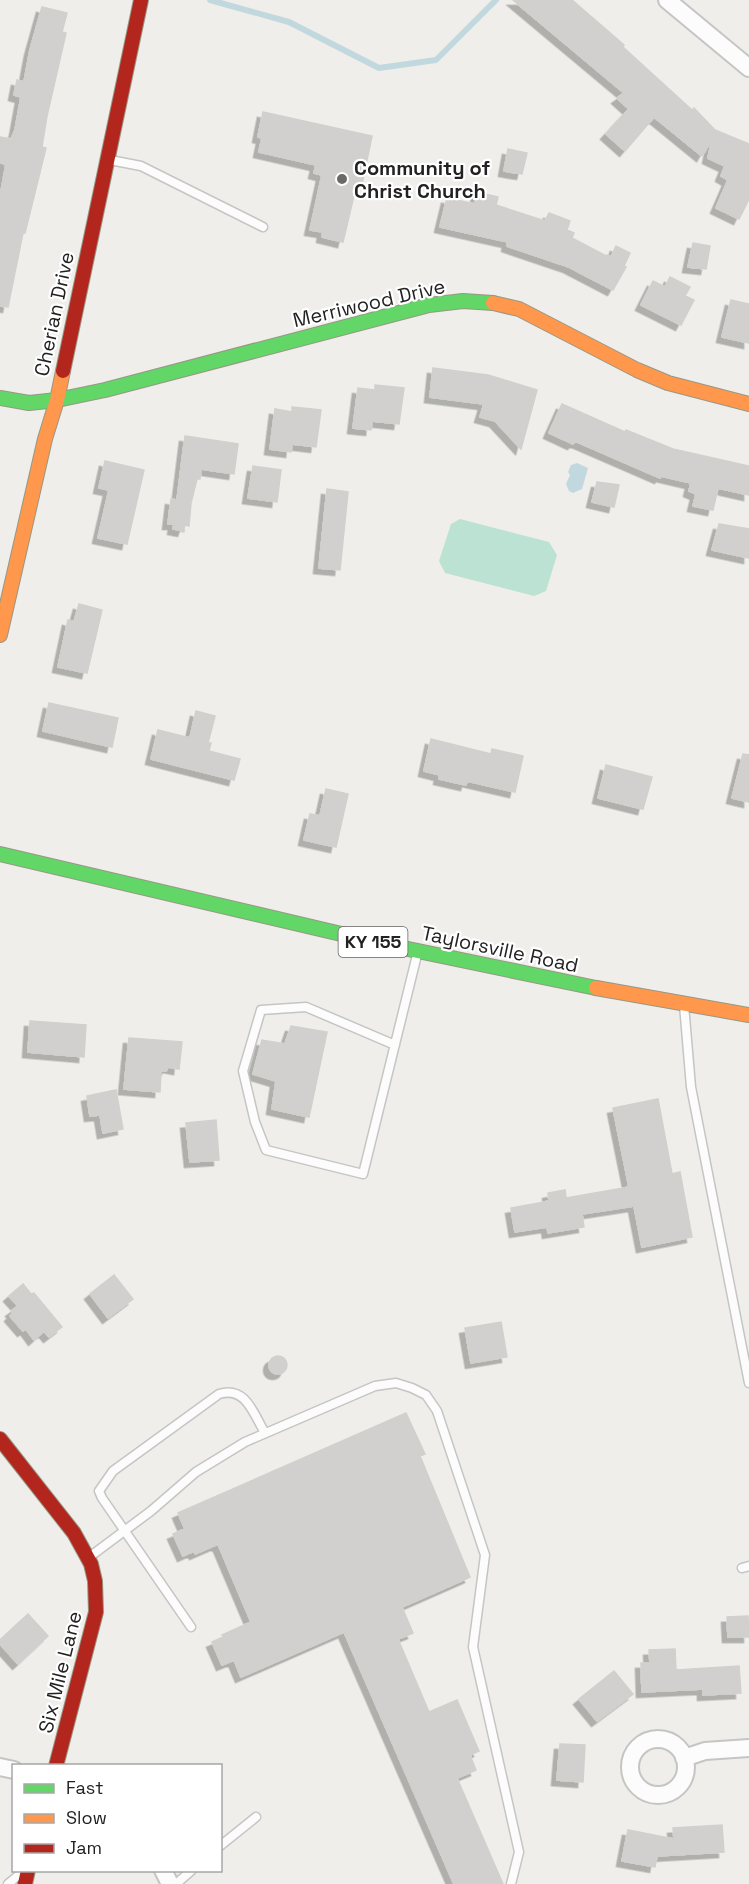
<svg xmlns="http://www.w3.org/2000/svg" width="749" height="1884" font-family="'Space Grotesk',sans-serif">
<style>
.pitch{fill:#bbe2d2}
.water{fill:#c2d8df}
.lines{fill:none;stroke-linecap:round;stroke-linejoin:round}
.stream{stroke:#c2d8df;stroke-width:6}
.building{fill:#d2d0ce;stroke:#d2d0cd;stroke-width:1.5;filter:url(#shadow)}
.lane-casing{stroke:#c5c5c3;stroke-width:11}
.street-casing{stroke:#c5c5c3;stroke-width:20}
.fast-casing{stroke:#969884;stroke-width:16}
.slow-casing{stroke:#969884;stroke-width:16}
.jam-casing{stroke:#969884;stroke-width:16}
.lane{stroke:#fdfcfc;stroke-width:8}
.street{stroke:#fdfcfc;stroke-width:16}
.fast{stroke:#63d668;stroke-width:14}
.slow{stroke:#ff974d;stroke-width:14}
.jam{stroke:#b3261e;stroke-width:14}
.poi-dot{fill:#6a6968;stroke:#fff;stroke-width:2}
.labels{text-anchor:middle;stroke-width:4.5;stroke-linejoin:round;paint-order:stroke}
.shield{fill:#fff;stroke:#646464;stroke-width:1.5}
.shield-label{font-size:18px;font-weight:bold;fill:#222}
.poi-label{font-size:20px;font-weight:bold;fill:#222;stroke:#fff;text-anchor:start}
.street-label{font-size:20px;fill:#222;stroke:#fff}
</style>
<defs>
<filter id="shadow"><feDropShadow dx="-5.5" dy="5.5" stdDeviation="0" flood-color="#0004"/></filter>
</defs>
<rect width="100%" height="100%" fill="#efeeeb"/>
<!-- pitch -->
<path class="pitch" d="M460,519L549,542L557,555L546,591L534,596L445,573L439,561L451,524Z"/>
<!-- water -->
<path class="water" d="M577,463L588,468L582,489L573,493L569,491L566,484L570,475L568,472L571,465Z"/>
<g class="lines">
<!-- stream -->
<path class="stream" d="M210,0L289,22L379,68L436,60L496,0"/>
</g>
<!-- building -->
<path class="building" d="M513,0H572L624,45L623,47L692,110L694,108L715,130L749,144V199L739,219L716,208L728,180L721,176L725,166L708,158L712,139L702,156L654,117L625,151L606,134L629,109L617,98L624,93Z
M42,7L67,13L62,32L66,33L47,116L42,147L46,148L25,233H23L8,307L0,306V197L6,164L0,163V137L11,139L15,130L21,97L14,95L17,80L24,82L30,50Z
M263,112L372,136L362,184L357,183L343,242L322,237L323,232L310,230L322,175L314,173L316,165L259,152L262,138L258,137Z
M508,149L527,153L522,174L504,171Z
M477,192L498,197L496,205L545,221L549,213L570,221L567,230L574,233L572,238L606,256L607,255L611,257L616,246L630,253L624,266L626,267L613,290L569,267L507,246L508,242L440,227L447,198L475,204Z
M693,243L710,246L706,269L688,267Z
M670,277L690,287L685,296L694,300L681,325L641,305L653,281L665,287Z
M731,300L749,304V343L722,337Z
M433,368L488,375L537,390L521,449L495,421L480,417L484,404L430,397Z
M375,385L404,388L399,424L372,421L371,430L353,428L358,388L375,390Z
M562,404L625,432L626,430L673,449L749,466V495L718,488L713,510L693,506L696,494L689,491L691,483L661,476L660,478L575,441L573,444L549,433Z
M292,407L321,410L316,447L292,444L291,452L270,449L275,409L292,412Z
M185,436L238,444L234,474L201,469L200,479H197L191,503L189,526L185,525L183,531L173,529L174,524H168L171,499L177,500Z
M105,461L144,470L127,544L98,538L109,490L99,488Z
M253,466L281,470L277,502L248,498Z
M597,482L619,485L614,507L592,502Z
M327,489L348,492L340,570L319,568Z
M719,524L749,529V558L712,550Z
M79,604L102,610L87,673L58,667L68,620L74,622Z
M49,703L118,718L112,747L43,731Z
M196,711L215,716L208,743H211L209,751L240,759L234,780L151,759L158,730L190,738Z
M431,739L491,754L492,749L523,756L515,792L467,781L466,785L439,779L440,775L424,771Z
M743,754L749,755V802L732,798Z
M606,765L652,777L643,809L598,798Z
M326,789L348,794L336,847L304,840L310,814L320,816Z
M30,1021L86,1025L84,1057L28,1052Z
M291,1026L327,1032L309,1117L272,1109L276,1081L253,1074L262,1040L285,1044Z
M129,1038L182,1042L179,1069L168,1067L166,1071H161L160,1092L124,1089Z
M116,1090L123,1129L103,1133L100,1115L90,1116L87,1096Z
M658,1099L672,1174L680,1172L692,1237L642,1247L634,1206L582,1214L584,1227L548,1233L547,1227L515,1232L511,1208L549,1201L548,1193L565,1190L566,1198L629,1187L613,1108Z
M216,1120L219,1160L190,1162L186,1123Z
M114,1275L133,1299L108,1318L90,1294Z
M23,1284L31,1294L34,1293L62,1327L49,1337L44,1331L34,1340L26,1329L23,1331L10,1316L13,1313L11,1311L18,1306L9,1296Z
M501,1322L507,1357L471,1363L465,1328Z
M269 1365a9 9 0 1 1 18 0a9 9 0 1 1-18 0Z
M406,1413L425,1454L420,1456L470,1577L402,1607L413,1633L398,1639L429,1712L457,1700L479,1751L470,1755L476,1770L457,1778L503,1884H454L344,1632L241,1677L234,1660L222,1665L212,1642L224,1637L222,1635L251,1622L218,1544L195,1554L194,1551L183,1556L173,1534L185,1529L178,1513Z
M28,1614L48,1636L18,1664L0,1644V1640Z
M748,1616L749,1637H728L727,1617Z
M675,1649L676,1670L739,1666L741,1693L703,1695V1689L642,1692L641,1663H650L649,1650Z
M614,1671L633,1694L597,1721L579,1699Z
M560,1744L585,1745L583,1782L557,1780Z
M722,1825L724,1852L657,1856L655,1867L622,1861L628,1830L674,1839L673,1828Z"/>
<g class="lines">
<!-- lane casing -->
<g class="lane-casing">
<path id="lane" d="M110,160L141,166L263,227
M684,1005L691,1087L749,1383
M395,1045L306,1007L261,1010L243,1071L255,1122L266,1150L363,1174L417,955
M88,1558L151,1511L196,1472L245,1442L375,1386L396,1383L412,1388L426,1395L437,1411L485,1555L473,1647L519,1852L511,1884
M742,1568L749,1566
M191,1627L102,1498L99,1491L113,1471L219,1394C246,1386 253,1413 265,1433
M220,1846L256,1817
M8,1884L20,1874
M176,1884L192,1870"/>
</g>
<!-- street casing -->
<g class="street-casing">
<path id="street" d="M667,0L749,68
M630 1767a28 28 0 1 1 56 0a28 28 0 1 1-56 0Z
M684,1758L705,1751L749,1748
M0,1767L14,1770
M163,1870L170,1884"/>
</g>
<!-- fast casing -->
<g class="fast-casing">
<path id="fast" d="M0,398L29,403L57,400L105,390L429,305L463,301L493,303
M0,854L384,944L596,988"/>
</g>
<!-- slow casing -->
<g class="slow-casing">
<path id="slow" d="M493,303L519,309L637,370L668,383L749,404
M0,635L45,439L57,400L63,371
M596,988L749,1015"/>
</g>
<!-- jam casing -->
<g class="jam-casing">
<path id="jam" d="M63,371L141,0
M0,1439L74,1533L91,1564L95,1581L96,1612L56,1766
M25,1884L28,1870"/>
</g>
<!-- lane -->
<use href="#lane" class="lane"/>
<!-- street -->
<use href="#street" class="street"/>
<!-- fast -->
<use href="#fast" class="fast"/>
<!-- slow -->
<use href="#slow" class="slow"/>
<!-- jam -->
<use href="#jam" class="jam"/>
</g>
<!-- markers -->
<circle class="poi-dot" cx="342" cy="179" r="6"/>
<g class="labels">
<!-- shield labels -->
<rect class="shield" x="338.5" y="927" width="69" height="30" rx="4.5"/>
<g class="shield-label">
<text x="373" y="948">KY 155</text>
</g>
<!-- poi labels -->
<g class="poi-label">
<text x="354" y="175">Community of<tspan x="354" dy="23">Christ Church</tspan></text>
</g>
<!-- street labels -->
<g class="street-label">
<text transform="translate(369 303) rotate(-13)" y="7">Merriwood Drive</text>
<text transform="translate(54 314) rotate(-78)" y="7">Cherian Drive</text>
<text transform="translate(500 949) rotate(12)" y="7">Taylorsville Road</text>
<text transform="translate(60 1672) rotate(-76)" y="7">Six Mile Lane</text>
</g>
</g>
<!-- legend -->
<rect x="12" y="1764" width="210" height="108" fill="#ffffff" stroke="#a7a7a7" stroke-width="1.5"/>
<rect x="24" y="1784" width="30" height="9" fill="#63d668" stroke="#a7a7a7" stroke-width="1.5"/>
<text x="66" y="1794" font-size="18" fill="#222222">Fast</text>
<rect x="24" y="1814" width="30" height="9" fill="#ff974d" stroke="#a7a7a7" stroke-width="1.5"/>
<text x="66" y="1824" font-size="18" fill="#222222">Slow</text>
<rect x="24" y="1844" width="30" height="9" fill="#b3261e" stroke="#a7a7a7" stroke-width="1.5"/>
<text x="66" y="1854" font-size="18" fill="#222222">Jam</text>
</svg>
